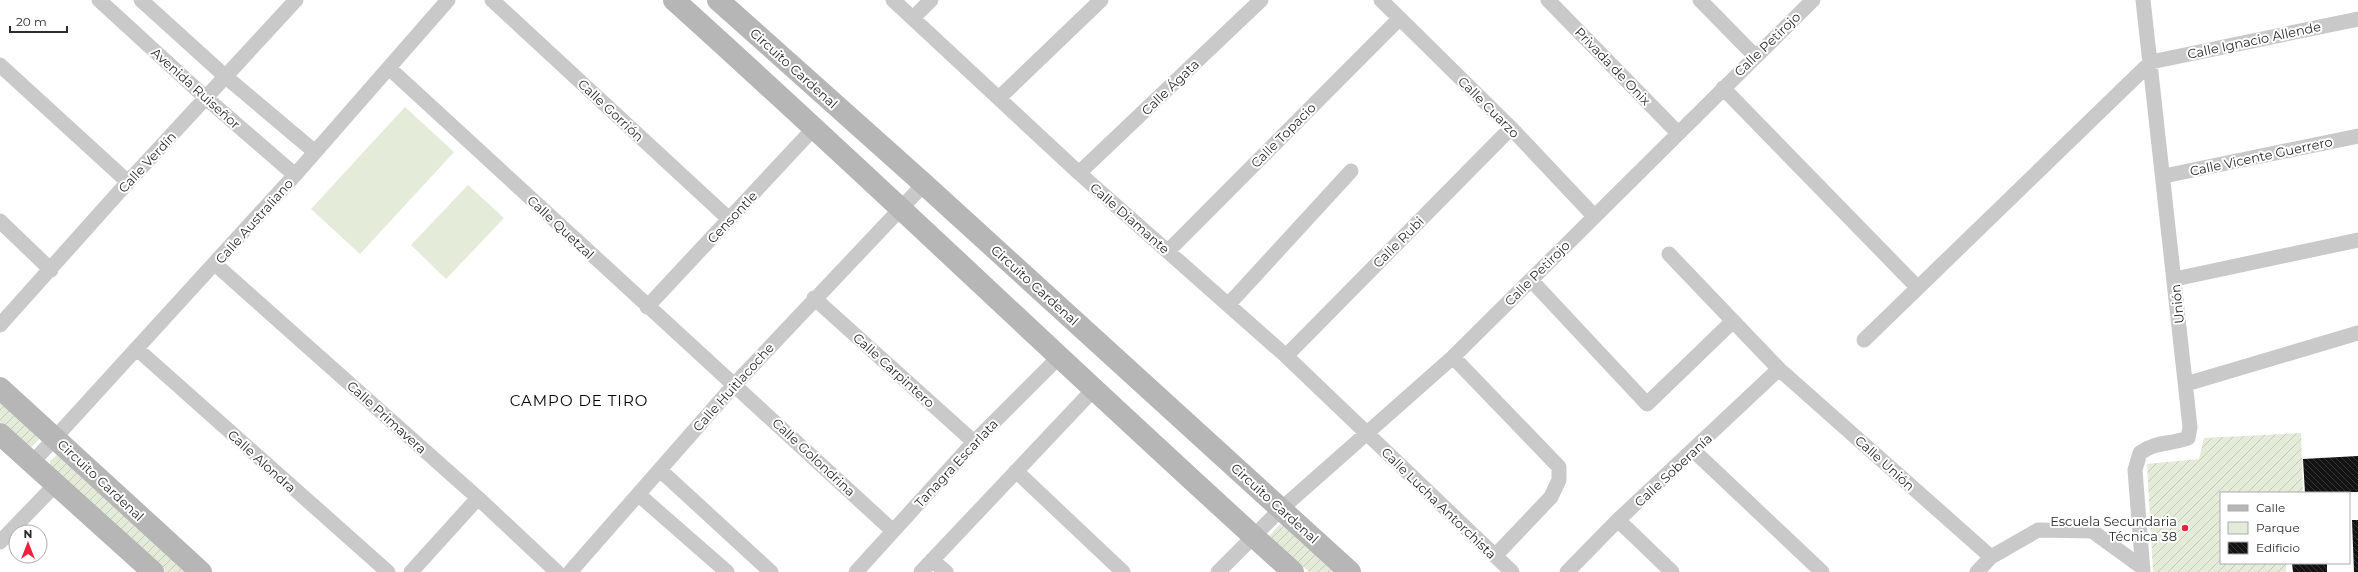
<svg xmlns="http://www.w3.org/2000/svg" width="2358" height="572" font-family="Montserrat,sans-serif">
<style>
.park{fill:#e4ebd8}
.garden{fill:url(#garden-furrows)}
.building{fill:url(#building-back-hatch)}
.lines{fill:none;stroke-linecap:round;stroke-linejoin:round}
.street{stroke:#c9c9c9;stroke-width:15}
.secondary{stroke:#b6b6b6;stroke-width:22}
.poi-dot{fill:#f0213b;stroke:#fff;stroke-width:1.5}
.labels{text-anchor:middle;stroke-width:4;stroke-linejoin:round;paint-order:stroke}
.street-label{font-size:13px;fill:#2c2c2c;stroke:#fff}
.poi-label{font-size:13px;fill:#2c2c2c;stroke:#fff;text-anchor:end}
.quarter-label{font-size:15px;letter-spacing:1px;fill:#000;stroke:#fff}
</style>
<defs>
<pattern id="garden-furrows" width="10" height="10" patternUnits="userSpaceOnUse"><rect width="10" height="10" fill="#e4ebd8"/><path d="M-1 1l2-2M0 10L10 0M9 11l2-2" fill="none" stroke="#c4caba"/></pattern>
<pattern id="building-back-hatch" width="6" height="6" patternUnits="userSpaceOnUse"><rect width="6" height="6" fill="#131313"/><path d="M-1 5l2 2M0 0l6 6M5-1l2 2" fill="none" stroke="#363636"/></pattern>
</defs>
<rect width="100%" height="100%" fill="#fff"/>
<!-- park -->
<path class="park" d="M405,107L454,152L360,254L311,209Z
M468,185L504,218L446,279L411,245Z"/>
<!-- garden -->
<path class="garden" d="M0,398L42,436L30,449L0,422Z
M2301,433L2303,493H2221V563H2286V572H2153L2147,464L2199,459L2204,438Z
M57,455L62,456L191,572H165L50,468V461Z
M1281,523L1336,572H1309L1269,536Z"/>
<!-- building -->
<path class="building" d="M2358,456V492L2305,493L2303,459Z
M2352,520H2358V572H2354Z
M2292,563H2327V572H2293Z"/>
<g class="lines">
<!-- street -->
<path class="street" d="M99,0L206,98L295,175
M141,0L226,77L315,152
M492,0L729,219
M893,0L1079,173L1286,356L1512,572
M1381,0L1511,128L1594,216
M1548,0L1678,133
M1700,0L1755,56
M2143,0L2190,427L2188,438C2168,445 2157,441 2140,453L2135,470L2143,572
M913,18L931,0
M0,65L128,182
M389,68L893,531
M1723,88L1917,287
M999,98L1101,0
M1079,173L1261,0
M2164,176L2358,136
M0,221L51,270
M1168,251L1399,19
M1669,254L1779,369L1991,557
M215,264L478,498L557,572
M2175,279L2358,240
M1531,280L1647,404L1732,322
M814,298L974,442
M1228,305L1351,171
M647,307L815,127
M0,325L128,182L296,0
M1864,340L2151,62L2358,19
M137,349L388,572
M1286,356L1511,128
M1453,357L1559,467V480L1551,497L1495,556
M2186,384L2358,333
M1694,451L1822,572
M32,463L295,175L448,0
M660,470L771,572
M1016,471L1123,572
M639,495L727,572
M1618,520L1672,572
M0,542L56,484
M932,560L946,572
M411,572L478,498
M570,572L735,384L924,184
M856,572L974,442L1059,357
M921,572L1093,390
M1218,572L1281,509L1453,357L1813,0
M1567,572L1618,520L1779,369
M1977,572L1991,557L2038,530L2092,531L2143,568"/>
<!-- secondary -->
<path class="secondary" d="M674,0C883,188 1084,384 1293,572
M718,0L924,184L1350,572
M0,388L201,572
M0,434L153,572"/>
</g>
<!-- markers -->
<circle class="poi-dot" cx="2185" cy="528" r="4"/>
<g class="labels">
<!-- street labels -->
<g class="street-label">
<text transform="translate(2254 40) rotate(-12)" y="5">Calle Ignacio Allende</text>
<text transform="translate(1767 44) rotate(-44)" y="5">Calle Petirojo</text>
<text transform="translate(1613 66) rotate(46)" y="5">Privada de Onix</text>
<text transform="translate(794 68) rotate(42)" y="5">Circuito Cardenal</text>
<text transform="translate(1170 87) rotate(-44)" y="5">Calle Ágata</text>
<text transform="translate(196 88) rotate(42)" y="5">Avenida Ruiseñor</text>
<text transform="translate(1489 107) rotate(45)" y="5">Calle Cuarzo</text>
<text transform="translate(611 110) rotate(43)" y="5">Calle Gorrión</text>
<text transform="translate(1283 135) rotate(-45)" y="5">Calle Topacio</text>
<text transform="translate(2261 156) rotate(-12)" y="5">Calle Vicente Guerrero</text>
<text transform="translate(147 162) rotate(-47)" y="5">Calle Verdín</text>
<text transform="translate(732 217) rotate(-47)" y="5">Censontle</text>
<text transform="translate(1130 218) rotate(41)" y="5">Calle Diamante</text>
<text transform="translate(254 221) rotate(-48)" y="5">Calle Australiano</text>
<text transform="translate(561 227) rotate(43)" y="5">Calle Quetzal</text>
<text transform="translate(1398 242) rotate(-45)" y="5">Calle Rubi</text>
<text transform="translate(1537 273) rotate(-45)" y="5">Calle Petirojo</text>
<text transform="translate(1035 285) rotate(42)" y="5">Circuito Cardenal</text>
<text transform="translate(2177 304) rotate(-96)" y="5">Unión</text>
<text transform="translate(894 370) rotate(42)" y="5">Calle Carpintero</text>
<text transform="translate(733 387) rotate(-48)" y="5">Calle Huitlacoche</text>
<text transform="translate(387 417) rotate(42)" y="5">Calle Primavera</text>
<text transform="translate(814 457) rotate(43)" y="5">Calle Golondrina</text>
<text transform="translate(262 461) rotate(42)" y="5">Calle Alondra</text>
<text transform="translate(956 463) rotate(-47)" y="5">Tanagra Escarlata</text>
<text transform="translate(1885 463) rotate(42)" y="5">Calle Unión</text>
<text transform="translate(1673 470) rotate(-43)" y="5">Calle Soberanía</text>
<text transform="translate(101 480) rotate(43)" y="5">Circuito Cardenal</text>
<text transform="translate(1275 503) rotate(42)" y="5">Circuito Cardenal</text>
<text transform="translate(1439 503) rotate(44)" y="5">Calle Lucha Antorchista</text>
</g>
<!-- poi labels -->
<g class="poi-label">
<text x="2177" y="526">Escuela Secundaria<tspan x="2177" dy="15">Técnica 38</tspan></text>
</g>
<!-- quarter labels -->
<g class="quarter-label">
<text x="579" y="406">CAMPO DE TIRO</text>
</g>
</g>
<!-- legend -->
<rect x="2220" y="492" width="130" height="72" fill="#ffffff" stroke="#ababab"/>
<rect x="2228" y="505" width="20" height="6" fill="#b6b6b6" stroke="#ababab"/>
<text x="2256" y="512" font-size="12" fill="#2c2c2c">Calle</text>
<rect x="2228" y="522" width="20" height="12" fill="#e4ebd8" stroke="#ababab"/>
<text x="2256" y="532" font-size="12" fill="#2c2c2c">Parque</text>
<rect x="2228" y="542" width="20" height="12" fill="url(#building-back-hatch)" stroke="#ababab"/>
<text x="2256" y="552" font-size="12" fill="#2c2c2c">Edificio</text>
<!-- north arrow -->
<g transform="translate(28 544)"><circle r="19" fill="#ffffff" stroke="#ababab"/>
<path d="M0-3L7 15L0 10L-7 15Z" fill="#f0213b"/>
<text y="-6" font-size="11" font-weight="bold" text-anchor="middle" fill="#2c2c2c">N</text>
</g>
<!-- scale -->
<path d="M10 26v6h57v-6" fill="none" stroke="#2c2c2c" stroke-width="2"/>
<text x="16" y="26" font-size="12" fill="#2c2c2c" stroke="#ffffff" stroke-width="3" paint-order="stroke">20 m</text>
</svg>
